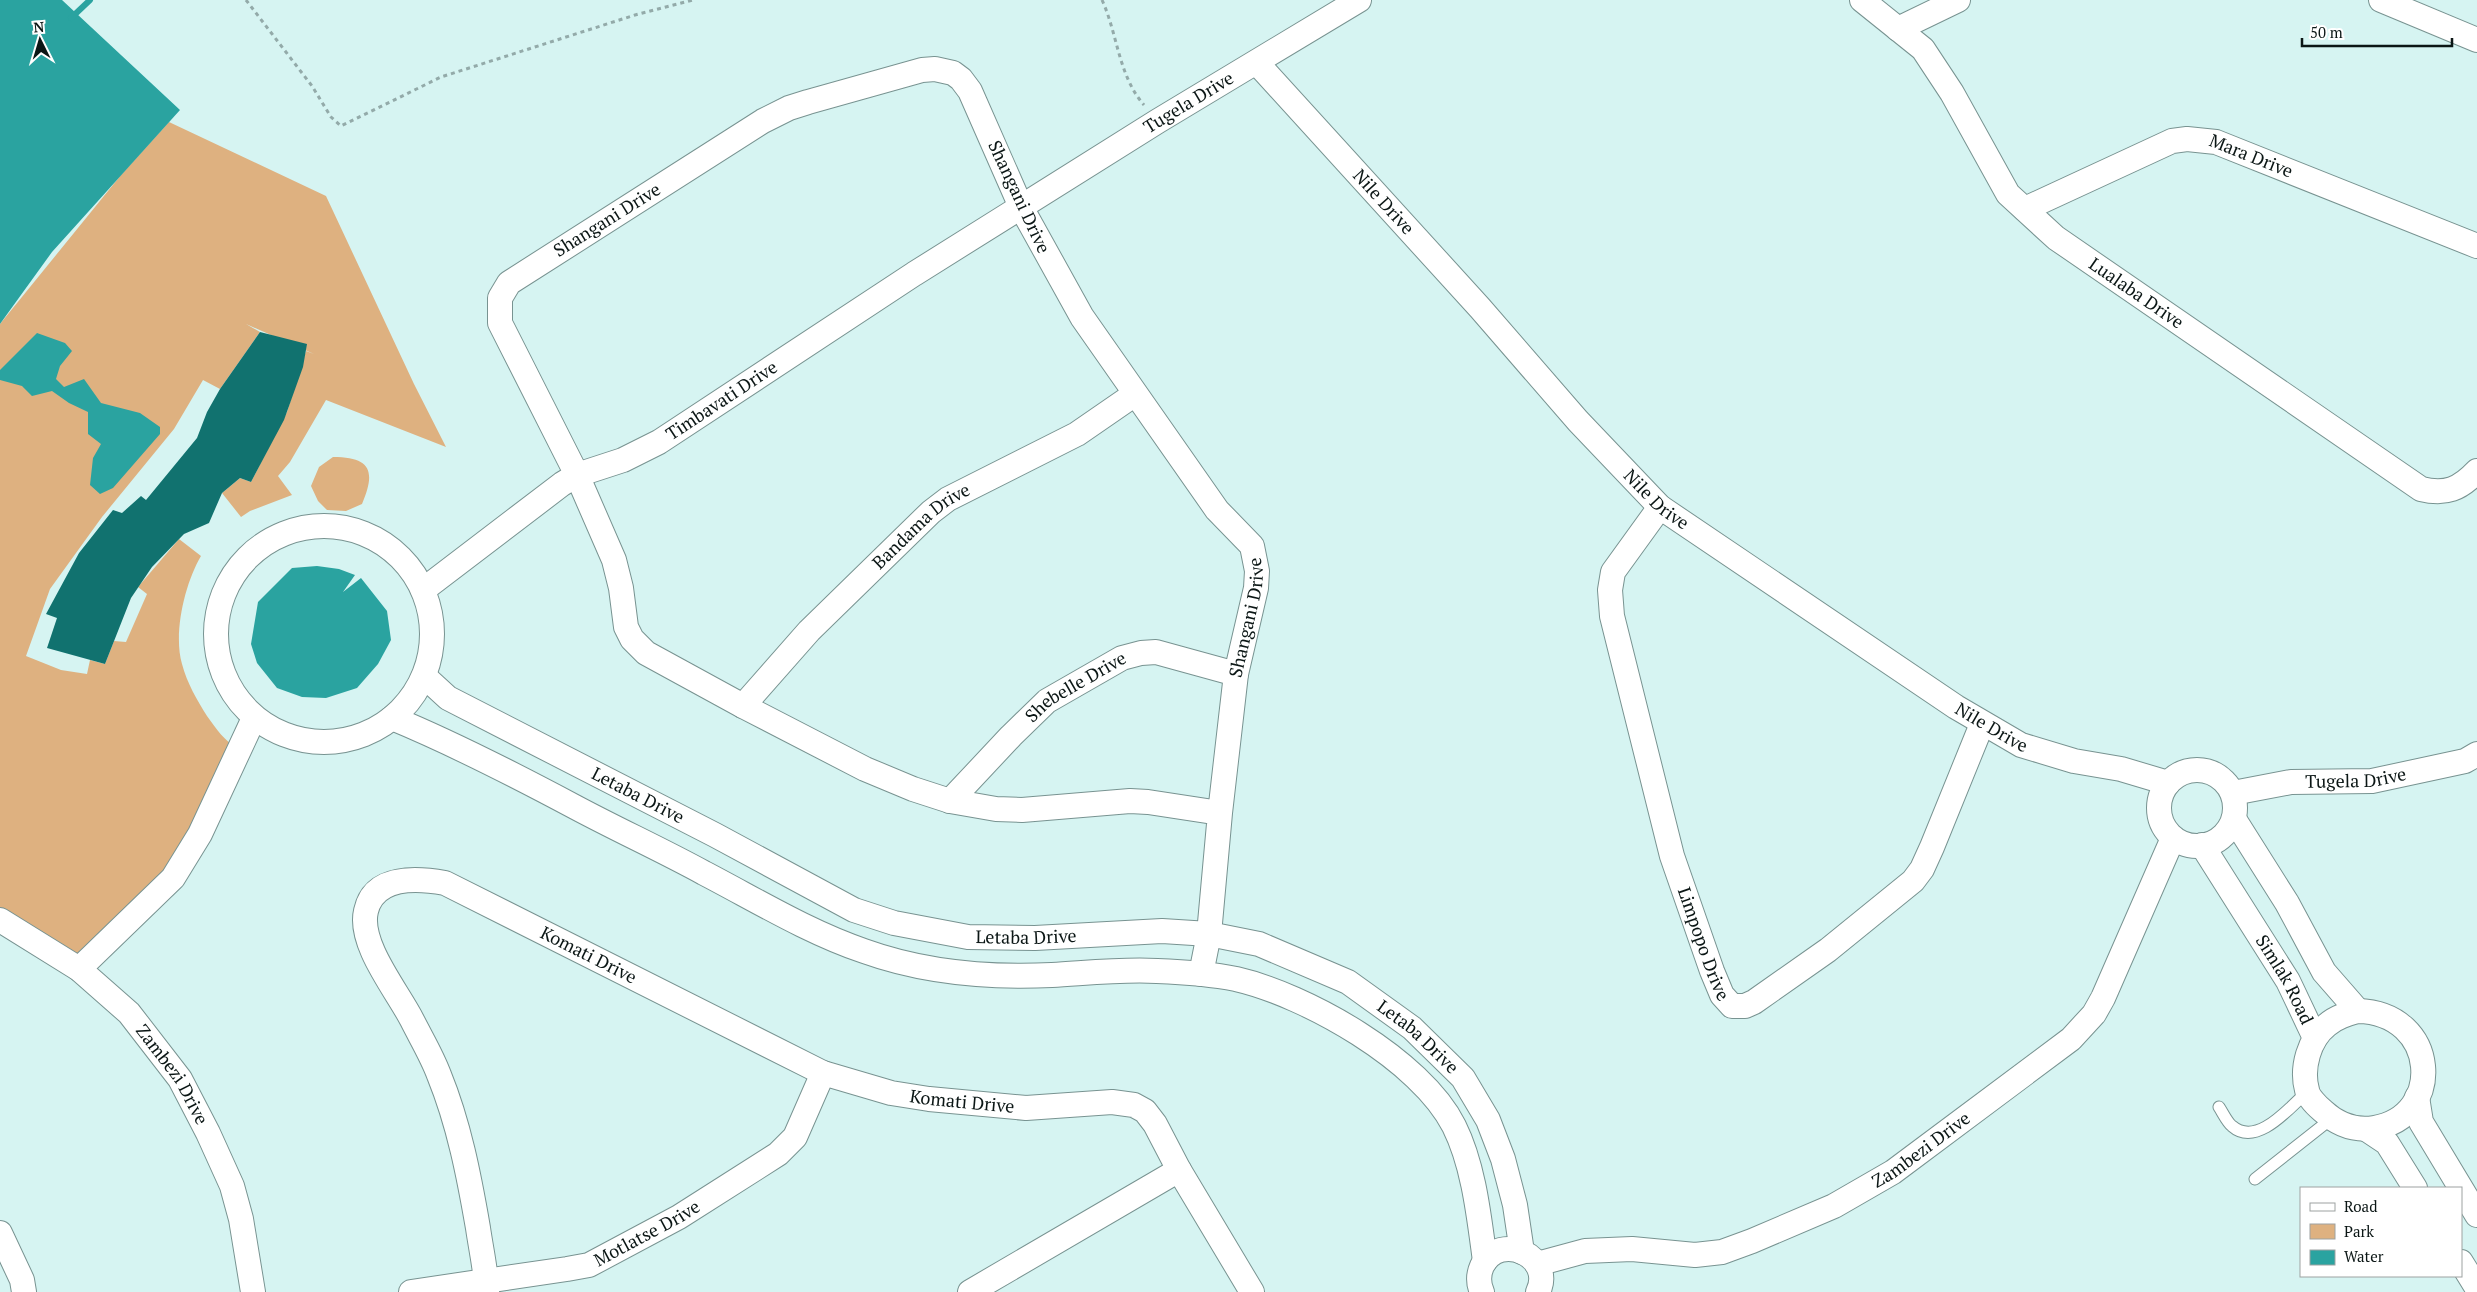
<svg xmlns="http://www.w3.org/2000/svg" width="2477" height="1292" font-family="'PT Serif',serif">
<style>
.green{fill:#deb180}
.water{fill:#2aa3a0}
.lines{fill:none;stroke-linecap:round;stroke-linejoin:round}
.stream{stroke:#2aa3a0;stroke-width:6}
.building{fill:#11726f}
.lane-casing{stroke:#789391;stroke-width:13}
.street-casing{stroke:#789391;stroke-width:26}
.path{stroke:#93aaa9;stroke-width:3;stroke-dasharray:4 4;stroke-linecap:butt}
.lane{stroke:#fff;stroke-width:11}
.street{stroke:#fff;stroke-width:24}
.labels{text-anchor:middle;stroke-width:4;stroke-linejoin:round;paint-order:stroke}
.street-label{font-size:18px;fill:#0b1615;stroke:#fff}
</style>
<rect width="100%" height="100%" fill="#d6f4f2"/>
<!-- green -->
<path class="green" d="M169,122L326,196L414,384L446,447L326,400L290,462L278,476L292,495L250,511L241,517L222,493L240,478L251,482L287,412L306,351L314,354L246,324L260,332L220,389L203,380L174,429L102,517L50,589L26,656L61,670L87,674L90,660L105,664L114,641L126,642L147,594L138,587L179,539L201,556C185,583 173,633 182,664C187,683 197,700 207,716C217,730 224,740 238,749L191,852L79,969L0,920V324L121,175Z
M333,457C371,457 376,471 362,504L346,511L327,510L318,501L311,486L319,467Z"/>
<!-- water -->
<path class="water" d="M0,0H62L180,110L52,252L0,324Z
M37,333L65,343L72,351L60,366L56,379L64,387L84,379L101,403L140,413L160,427V434L113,488L100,494L90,485L93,458L101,444L88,434V412L69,403L52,391L32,396L22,386L0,380V370Z
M317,566L339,569L355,575L343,592L361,578L387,611L391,640L378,664L357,688L326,698L302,697L277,688L257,663L251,644L258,602L292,568Z"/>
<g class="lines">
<!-- stream -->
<path class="stream" d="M71,18L90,0"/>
</g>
<!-- building -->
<path class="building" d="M260,332L307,344L303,367L284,420L251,482L240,478L222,493L209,523L184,534L152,567L131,598L105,664L47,648L57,618L46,614L79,553L113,510L122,513L141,496L146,500L197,438L207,412L220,389Z"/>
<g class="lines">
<!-- lane casing -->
<g class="lane-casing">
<path id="lane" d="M2219,1107C2223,1113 2227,1122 2232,1126C2257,1148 2290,1107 2307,1092
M2255,1179L2331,1119"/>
</g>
<!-- street casing -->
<g class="street-casing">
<g id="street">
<path id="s1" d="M1862,0L1923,49L1952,93L2008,194L2056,238L2421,489C2446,495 2460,489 2477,471"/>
<path d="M2381,0L2477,40"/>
<path d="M1898,29L1958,0"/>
<path id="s2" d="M1257,63L1480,308L1578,421L1660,507L1956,707L2021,745L2074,761L2121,769L2168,783"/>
<path id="s3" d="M2025,209L2172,141L2187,139L2216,142L2477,246"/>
<path id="s4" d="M1660,507L1613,572L1610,590L1612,616L1672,856L1712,971L1722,995L1732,1006H1745L1754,1002L1828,950L1913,881L1922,869L1932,847L1982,724"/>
<circle cx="324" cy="634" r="108"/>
<path id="s5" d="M423,590L562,484L577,475L623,460L659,442L914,274L1158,121L1359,0"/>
<path id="s6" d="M424,676L448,698L715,835L854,910L894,923L968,937L1035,938L1162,931L1209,934L1259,944L1348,982L1412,1028L1463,1078L1488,1120L1503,1159L1515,1205L1522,1252"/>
<path id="s7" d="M743,706L809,631L931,512L948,499L1077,434L1135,394"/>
<path d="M392,718C455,744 515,775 575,807C618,830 662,850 704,873C756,900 808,932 864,951C925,973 988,978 1052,975C1087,973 1122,969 1157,971C1183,972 1211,974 1236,979C1306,995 1421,1060 1454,1126C1474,1166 1479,1217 1485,1261"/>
<circle cx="2197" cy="808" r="38"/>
<path id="s8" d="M2233,793L2291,782L2372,781L2465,761L2477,754"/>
<path id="s9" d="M950,801L1011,736L1047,701L1122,658L1141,653L1156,652L1236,674"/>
<path d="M2234,819L2287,903L2324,972L2358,1011"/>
<path id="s10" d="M2202,845L2288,981L2315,1038"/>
<path id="s11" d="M0,920L79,969L129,1013L180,1079L208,1133L232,1186L241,1219L253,1292"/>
<path d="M79,969L173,878L200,834L254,718"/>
<path id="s12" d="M1201,974L1209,934L1220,813L1236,674L1256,588L1257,571L1252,546L1217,510L1082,317L1021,207L970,91L961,79L953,73L935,69L922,70L808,102L789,108L763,121L509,283L500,298V323L577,475L614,560L621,588L626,627L632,639L646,653L743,706L865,769L913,789L950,801L996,809L1022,810L1130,801L1148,802L1220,813"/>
<path d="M2358,1011C2439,1013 2445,1117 2374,1128C2354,1131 2337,1124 2323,1111C2317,1106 2308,1097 2307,1090C2301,1068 2309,1039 2327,1025C2336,1017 2347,1014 2358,1011Z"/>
<path d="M2417,1097L2421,1122L2477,1215"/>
<path d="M2366,1129L2387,1143L2415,1188"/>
<path d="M0,1233L22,1280L24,1292"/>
<path d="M2461,1262L2477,1288"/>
<path id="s13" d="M1537,1264L1585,1251L1632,1249L1695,1255L1722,1252L1752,1241L1834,1206L1893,1172L2071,1039L2094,1014L2103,998L2173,838"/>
<path id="s14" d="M411,1292L567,1269L589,1265L679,1217L778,1154L795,1137L823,1073"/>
<path id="s15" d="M487,1292C486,1271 481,1249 478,1228C469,1176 459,1124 439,1075C432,1056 421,1038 412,1020C398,992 358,944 366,911C374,875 417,878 445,883L823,1073L891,1093L929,1099L1026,1108L1112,1102L1134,1105L1145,1111L1155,1124L1179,1170L1252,1292"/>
<path d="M970,1292L1179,1170"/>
<path d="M1482,1292C1478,1283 1478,1275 1482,1266C1500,1230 1555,1257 1538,1292"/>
</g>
</g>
<!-- path -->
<path class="path" d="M246,0L312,86L331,117L341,126L441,77L635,15L693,0
M1102,0C1118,35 1118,75 1144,105"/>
<!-- lane -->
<use href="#lane" class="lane"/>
<!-- street -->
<use href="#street" class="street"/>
</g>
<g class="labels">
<!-- street labels -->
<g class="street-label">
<text dy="6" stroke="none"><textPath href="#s5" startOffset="910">Tugela Drive</textPath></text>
<text dy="6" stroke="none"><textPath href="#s3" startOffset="244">Mara Drive</textPath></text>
<text transform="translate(1019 197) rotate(65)" y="6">Shangani Drive</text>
<text dy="6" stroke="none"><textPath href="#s2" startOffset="188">Nile Drive</textPath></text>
<text transform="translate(607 220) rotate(-32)" y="6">Shangani Drive</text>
<text dy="6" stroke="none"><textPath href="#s1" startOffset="409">Lualaba Drive</textPath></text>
<text dy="6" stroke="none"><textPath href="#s5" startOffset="356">Timbavati Drive</textPath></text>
<text dy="6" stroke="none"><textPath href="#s2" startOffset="592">Nile Drive</textPath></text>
<text dy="6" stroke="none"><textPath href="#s7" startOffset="254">Bandama Drive</textPath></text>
<text dy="6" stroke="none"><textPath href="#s12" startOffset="360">Shangani Drive</textPath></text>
<text dy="6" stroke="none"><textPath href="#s9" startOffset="171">Shebelle Drive</textPath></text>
<text dy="6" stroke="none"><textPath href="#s2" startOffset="998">Nile Drive</textPath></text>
<text dy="6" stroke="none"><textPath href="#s8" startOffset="124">Tugela Drive</textPath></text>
<text dy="6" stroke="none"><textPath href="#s6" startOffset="246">Letaba Drive</textPath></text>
<text dy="6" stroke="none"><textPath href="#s6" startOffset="666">Letaba Drive</textPath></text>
<text dy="6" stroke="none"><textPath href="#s4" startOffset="465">Limpopo Drive</textPath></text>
<text dy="6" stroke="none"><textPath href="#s15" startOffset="659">Komati Drive</textPath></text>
<text dy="6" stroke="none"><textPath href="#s10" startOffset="158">Simlak Road</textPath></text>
<text dy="6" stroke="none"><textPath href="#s6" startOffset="1086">Letaba Drive</textPath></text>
<text dy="6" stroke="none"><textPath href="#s11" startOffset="235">Zambezi Drive</textPath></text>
<text dy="6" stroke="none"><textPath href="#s15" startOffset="1064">Komati Drive</textPath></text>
<text dy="6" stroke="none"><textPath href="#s13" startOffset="412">Zambezi Drive</textPath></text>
<text dy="6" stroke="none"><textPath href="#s14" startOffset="246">Motlatse Drive</textPath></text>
</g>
</g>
<!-- legend -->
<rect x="2300" y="1187" width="162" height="90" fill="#ffffff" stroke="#9da2a1"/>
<rect x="2310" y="1203" width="25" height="8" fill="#ffffff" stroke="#9da2a1"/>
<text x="2344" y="1212" font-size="15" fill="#0b1615">Road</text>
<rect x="2310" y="1224" width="25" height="15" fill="#deb180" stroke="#9da2a1"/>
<text x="2344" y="1237" font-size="15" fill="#0b1615">Park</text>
<rect x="2310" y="1250" width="25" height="15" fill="#2aa3a0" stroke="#9da2a1"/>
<text x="2344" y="1262" font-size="15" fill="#0b1615">Water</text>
<!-- north arrow -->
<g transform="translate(40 40) rotate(355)" stroke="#ffffff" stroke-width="4" paint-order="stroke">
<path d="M0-4L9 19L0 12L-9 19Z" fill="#0b1615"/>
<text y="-8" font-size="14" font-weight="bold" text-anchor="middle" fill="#0b1615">N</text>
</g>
<!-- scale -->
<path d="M2302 38v8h150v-8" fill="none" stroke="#0b1615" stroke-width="2.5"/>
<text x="2310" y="38" font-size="15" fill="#0b1615" stroke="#ffffff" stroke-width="4" paint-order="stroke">50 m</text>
</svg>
